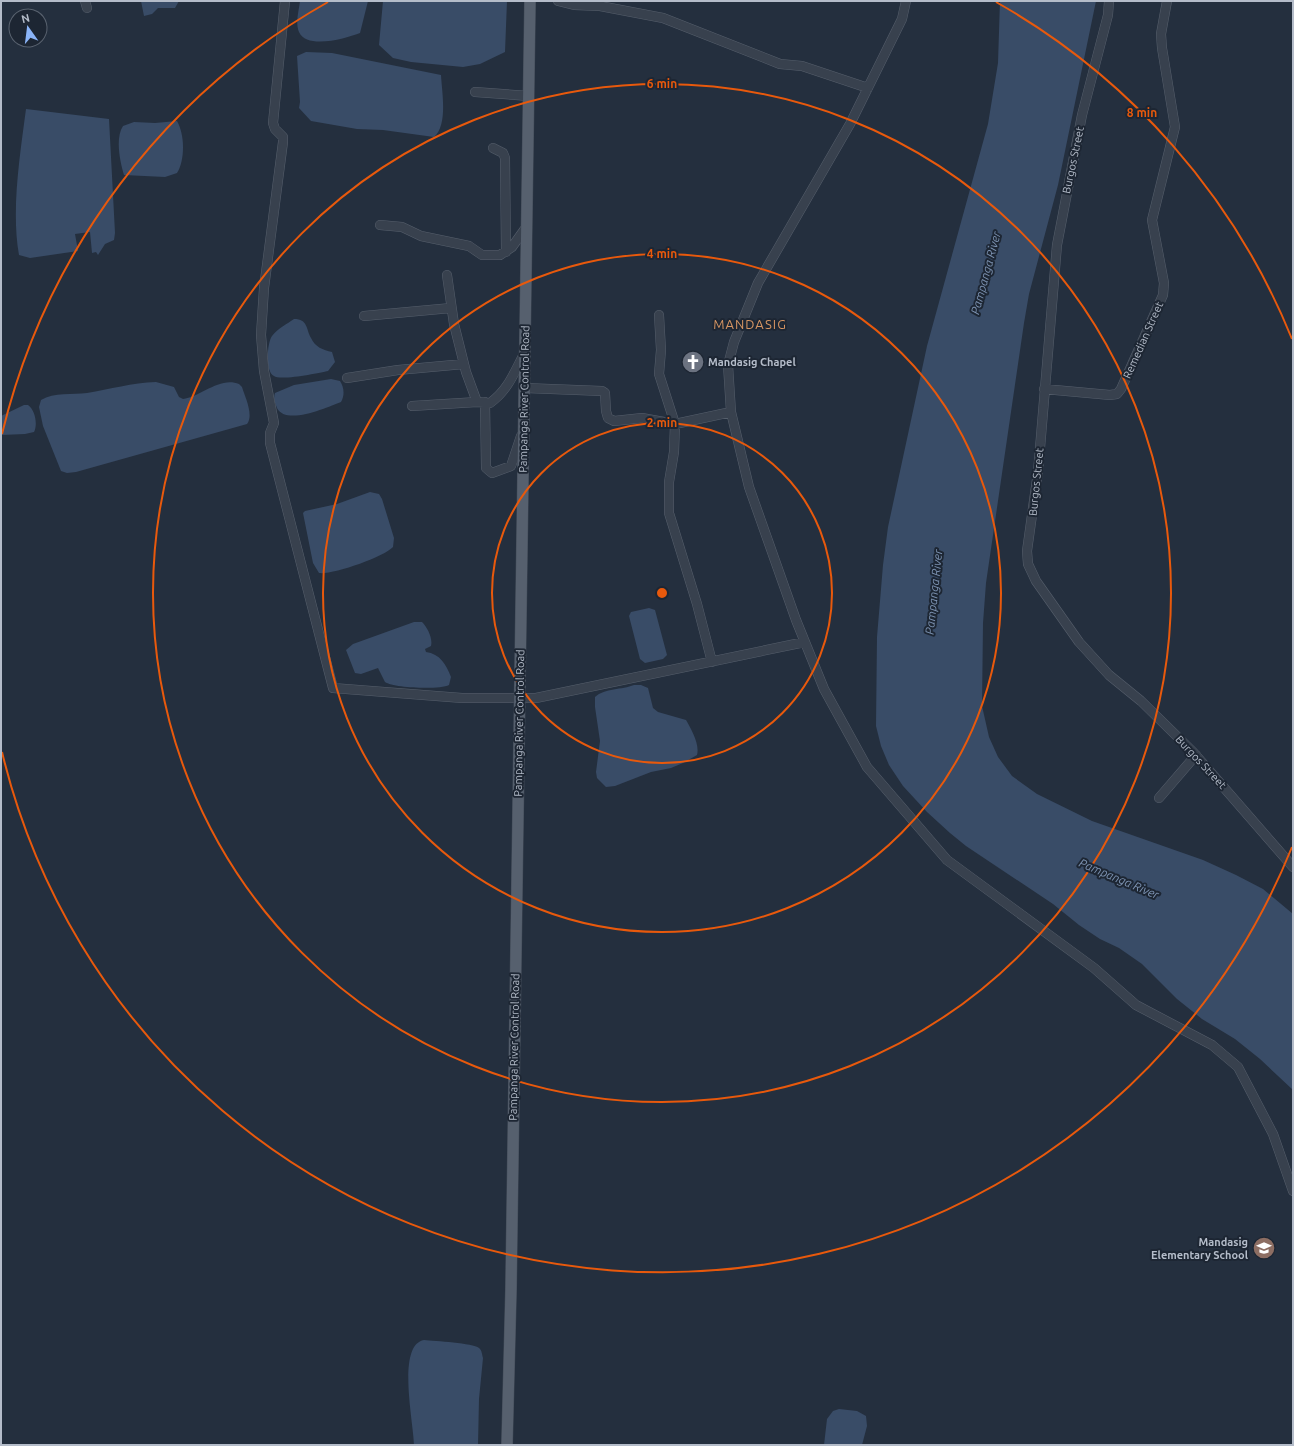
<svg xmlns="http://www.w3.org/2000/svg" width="1294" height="1446" font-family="Ubuntu,sans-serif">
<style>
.water{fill:#394c67}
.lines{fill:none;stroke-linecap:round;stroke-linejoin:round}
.minor-casing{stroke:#565f6c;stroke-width:10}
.major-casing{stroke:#414a57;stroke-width:12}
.minor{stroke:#38414e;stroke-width:9}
.major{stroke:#56606e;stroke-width:11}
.ring{fill:none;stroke:#e8590c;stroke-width:2}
.labels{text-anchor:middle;stroke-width:4;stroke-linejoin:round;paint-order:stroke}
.street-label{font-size:11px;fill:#b4bcc9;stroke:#1d2633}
.poi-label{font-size:11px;font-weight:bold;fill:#b4bcc9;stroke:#1d2633;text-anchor:start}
.water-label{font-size:12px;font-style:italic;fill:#7c92b1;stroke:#1d2633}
.quarter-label{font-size:13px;letter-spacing:1px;fill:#d59563;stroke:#1d2633}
.centre{fill:#e8590c;stroke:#1d2633;stroke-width:2}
.ring-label{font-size:12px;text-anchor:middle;font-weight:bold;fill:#e8590c;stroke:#1d2633;stroke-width:4;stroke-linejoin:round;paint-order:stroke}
</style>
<rect width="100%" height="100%" fill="#242f3e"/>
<!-- water -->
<path class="water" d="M141,1H179L175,8H158L152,14L144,16Z
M300,1H368L360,33C347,38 307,50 299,32C295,23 299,10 300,1Z
M383,1H507L505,52L480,64L463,67L411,62L393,58L379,45Z
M1000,1H1096L1058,185L1029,294L1024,323L986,583L983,623L982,706L989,737L998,757L1012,776L1037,794L1092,821L1203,860L1236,875L1263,889L1293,914V1090L1260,1059L1235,1039L1202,1019L1177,999L1142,964L1119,948L1100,939L1079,925L1053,904L966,846L950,833L927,812L903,786L889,765L881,746L876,726L877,637L883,565L888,527L927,346L988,124L998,63Z
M306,52L332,53L441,75C442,93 448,125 434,137L383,130L357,129L311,121L299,108L300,102L297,56Z
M26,109L109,119L115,233L114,240L105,244L98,255L96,252L92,253L90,232L75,234L78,251L30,258L19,255C11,210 20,155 26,109Z
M177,121C185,135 185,160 177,173L165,177L124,175C120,162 115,138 123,126L134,122L155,123Z
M294,319C308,319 306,329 311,338C315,347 323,350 332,352L335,362L328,371C319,373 280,381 274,376C265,372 267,343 272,336C278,328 287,324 294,319Z
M331,379L340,381C344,387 345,395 341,402C328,407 286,426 277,408C275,403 273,399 275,393L294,385Z
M156,382L174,387L179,397L183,399C200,397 220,376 239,384L242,387C245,397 254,415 247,424L76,472L67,473L61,471L43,426L39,407L41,400C54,392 73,395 87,393C110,389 132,383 156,382Z
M24,405H28C35,410 38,424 34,432L25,434L1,435V416Z
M370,492L379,494L382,499L394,538L393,547C384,557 332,575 319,573L313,563L303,513L305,511L337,504Z
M649,608L655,610L667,655L663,659L645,663L640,659L629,616L631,612Z
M414,622H422C427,627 433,638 431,646L425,649L426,652C440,654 446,664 451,677L449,685C439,690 394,688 385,682L378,668L361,674L355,673L346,650L353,644Z
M634,685H641L648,688L653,708L658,712L686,720C691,729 700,744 697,755L683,763L671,768L651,772L615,786L606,787L597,778L596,772L600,741L595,707V697C605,688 622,690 634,685Z
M424,1340C435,1341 473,1343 479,1348C482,1350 482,1355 483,1358L479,1399L478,1445H414C414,1424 396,1345 424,1340Z
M839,1409L857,1411L866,1416L867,1426L862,1445H824L827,1419L833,1411Z"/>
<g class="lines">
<!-- minor casing -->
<g class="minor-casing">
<path id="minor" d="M85,1L87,8
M285,1L273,123L275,129L283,137V142L264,288L261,335L264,371L274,423L270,433V443L333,688L462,698H536L805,642
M558,1L574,5L600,6L663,18L780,64L802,66L868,88
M906,1L902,19L850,124L758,283L734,342L728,365L731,412L749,487L796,620L824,689L867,767L947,860L1094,968L1136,1005L1212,1045L1238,1067L1273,1134L1293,1191
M1109,1L1108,15L1082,115L1057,245L1038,472L1027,551L1028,564L1036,581L1079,642L1109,675L1141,701L1193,752L1293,867
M475,92L529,96
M493,148L503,153L505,158L506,252
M380,225L402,227L421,236L469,246L482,255H500L512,247L527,226
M447,275L454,324L466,372L477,402L490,403C508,390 514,373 524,354
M659,315L661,350L659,374L675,424L674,452L669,482V513L697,604L712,662
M364,316L451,308
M347,378L398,370L464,364
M525,388L602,391L605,393L606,411L608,418L614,421L642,418L675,424L731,412
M1044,389L1110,395L1117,394L1121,389L1163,295L1164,283L1152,220L1175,127L1162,48L1161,34L1167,1
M485,402L486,468L492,473L511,466L521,436
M412,406L477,402
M1159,798L1196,755"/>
</g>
<!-- major casing -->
<g class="major-casing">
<path id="major" d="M507,1445L511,1289L530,1"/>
</g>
<!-- minor -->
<use href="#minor" class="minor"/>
<!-- major -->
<use href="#major" class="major"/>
</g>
<!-- distance rings -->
<g class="ring">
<circle cx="662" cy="593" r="170"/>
<circle cx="662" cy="593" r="339"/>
<circle cx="662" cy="593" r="509"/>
<path d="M1292 847A679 679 0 0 1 2 752M2 434A679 679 0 0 1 328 2M996 2A679 679 0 0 1 1292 339"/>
</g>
<!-- icons -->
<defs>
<g id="church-disc" transform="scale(1.15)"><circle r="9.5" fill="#6b7280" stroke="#1d2633"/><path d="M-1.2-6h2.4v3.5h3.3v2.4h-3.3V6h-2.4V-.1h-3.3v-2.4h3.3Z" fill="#fff"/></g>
<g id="school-disc" transform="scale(1.15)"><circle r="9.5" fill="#8d6e63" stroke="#1d2633"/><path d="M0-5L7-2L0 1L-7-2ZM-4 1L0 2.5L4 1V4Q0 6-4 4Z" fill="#fff"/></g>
</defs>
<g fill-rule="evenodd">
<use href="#church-disc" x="693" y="362"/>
<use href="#school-disc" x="1264" y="1248"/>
</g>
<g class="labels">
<!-- street labels -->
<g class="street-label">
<text transform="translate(1073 160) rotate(-78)" y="4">Burgos Street</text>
<text transform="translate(1143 340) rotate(-66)" y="4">Remedian Street</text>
<text transform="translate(524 399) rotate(-89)" y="4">Pampanga River Control Road</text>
<text transform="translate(1036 482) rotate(-84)" y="4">Burgos Street</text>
<text transform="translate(519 723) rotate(-89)" y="4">Pampanga River Control Road</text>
<text transform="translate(1201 762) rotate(47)" y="4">Burgos Street</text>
<text transform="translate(514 1047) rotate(-89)" y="4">Pampanga River Control Road</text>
</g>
<!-- poi labels -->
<g class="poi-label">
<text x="708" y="366">Mandasig Chapel</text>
<text x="1248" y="1246" text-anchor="end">Mandasig<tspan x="1248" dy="13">Elementary School</tspan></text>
</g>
<!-- water labels -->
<g class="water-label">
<text transform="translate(986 273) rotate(-75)" y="4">Pampanga River</text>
<text transform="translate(934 592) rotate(-84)" y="4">Pampanga River</text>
<text transform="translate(1119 879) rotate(23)" y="4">Pampanga River</text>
</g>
<!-- quarter labels -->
<g class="quarter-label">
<text x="750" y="329">MANDASIG</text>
</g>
</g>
<circle cx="662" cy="593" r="6" class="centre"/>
<g class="ring-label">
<text x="662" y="88">6 min</text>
<text x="1142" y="117">8 min</text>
<text x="662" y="258">4 min</text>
<text x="662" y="427">2 min</text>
</g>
<!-- border -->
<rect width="1294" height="1446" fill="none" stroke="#b4bcc9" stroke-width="4"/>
<!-- north arrow -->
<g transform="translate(28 28) rotate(346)"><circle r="19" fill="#1d2633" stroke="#59626f"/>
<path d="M0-3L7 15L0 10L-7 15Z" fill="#8ab4f8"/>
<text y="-6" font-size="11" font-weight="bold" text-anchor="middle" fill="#b4bcc9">N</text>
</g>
</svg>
